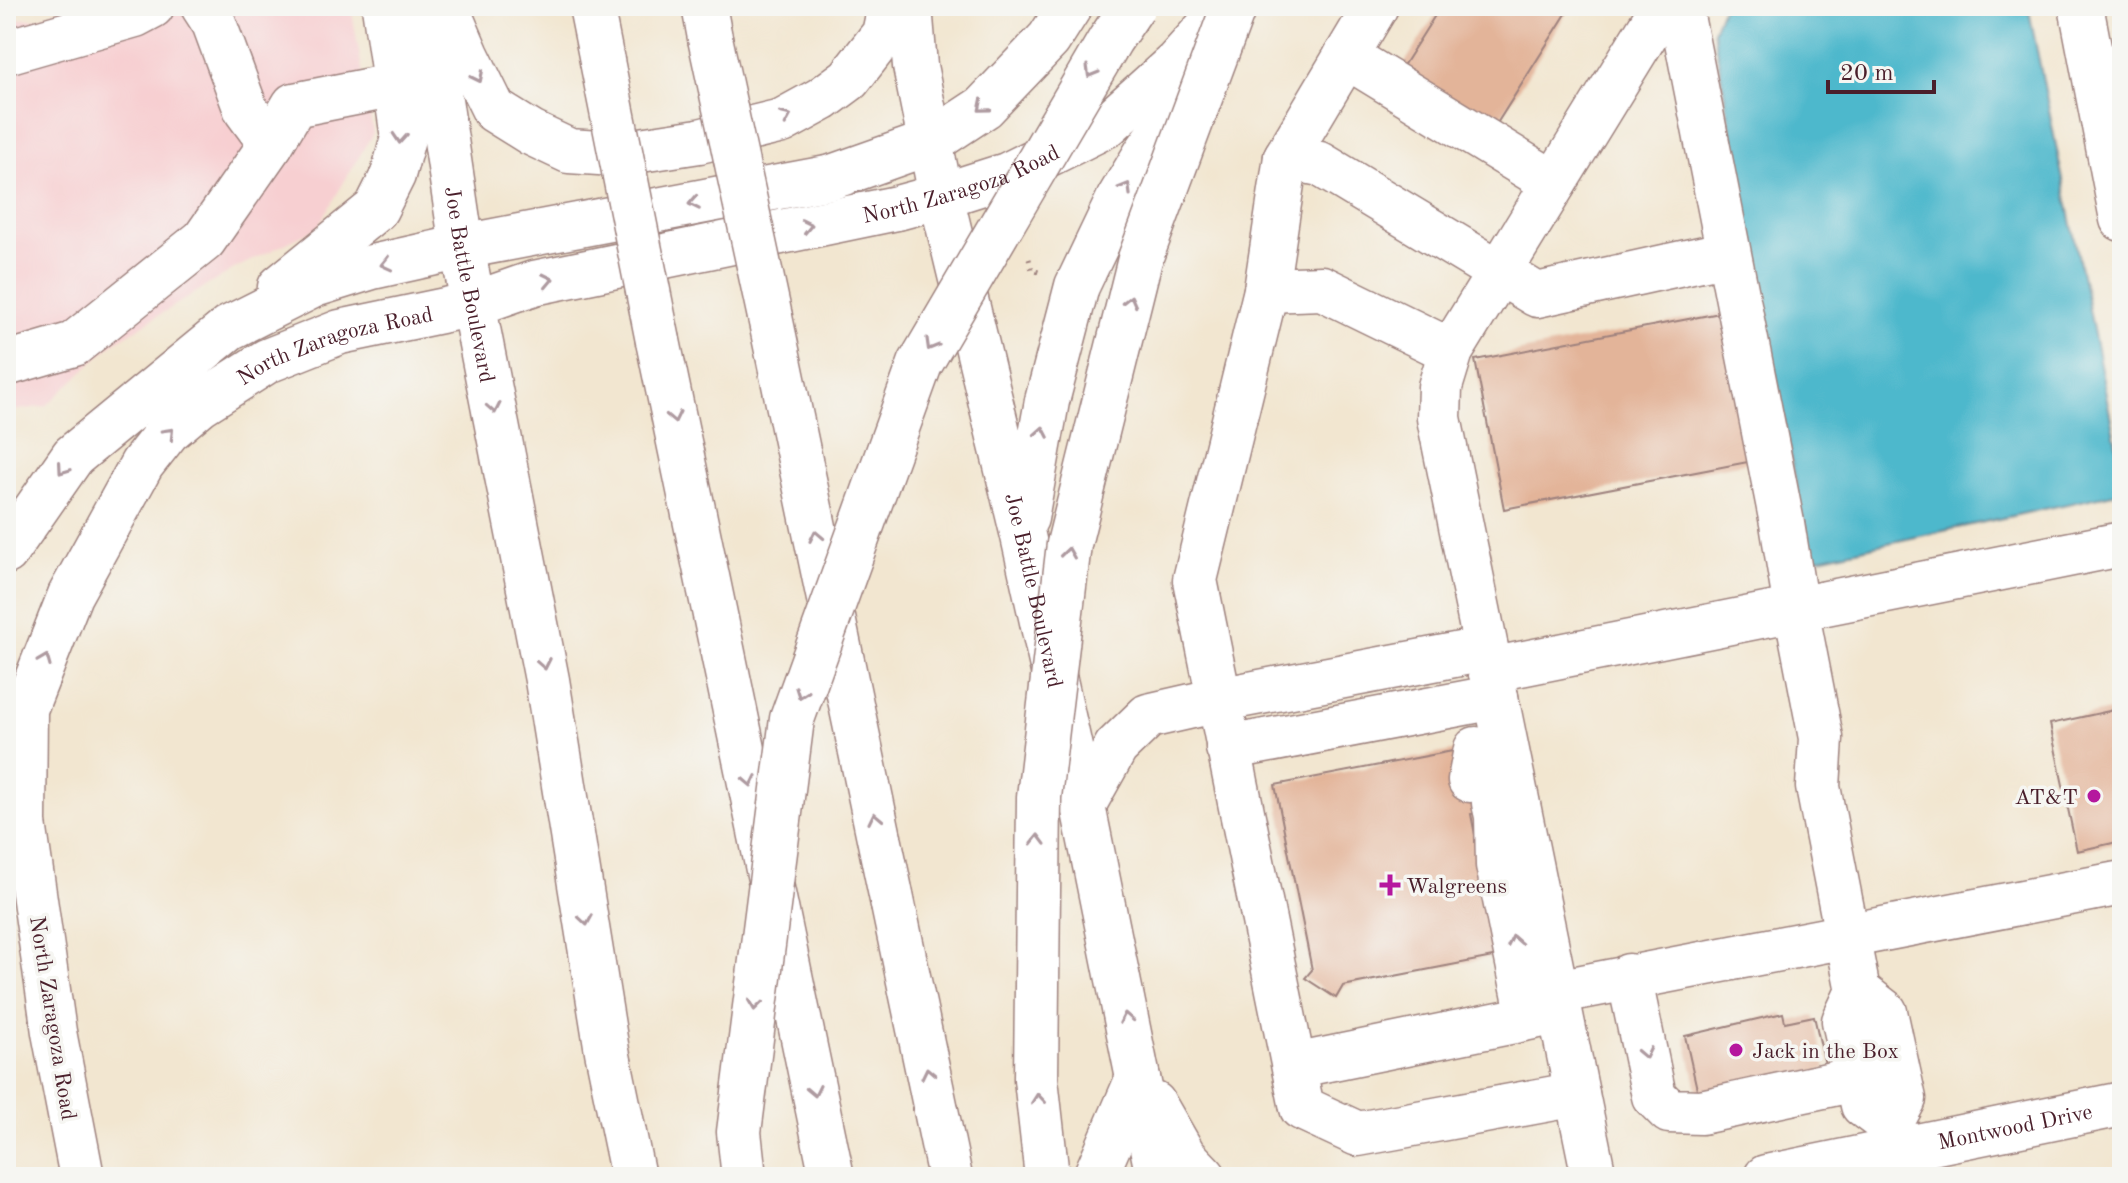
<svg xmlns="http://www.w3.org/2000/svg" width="2128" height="1183" font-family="'Old Standard TT',serif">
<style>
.built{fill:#f7cfd1}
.water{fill:#4eb8cc;stroke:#4c6c7c;stroke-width:2}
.building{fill:#e3b499}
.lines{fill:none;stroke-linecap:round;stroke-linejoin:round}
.minor-casing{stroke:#9e827e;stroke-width:47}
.major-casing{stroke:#9e827e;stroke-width:47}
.highway-casing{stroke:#9e827e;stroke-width:47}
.path{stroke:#9e827e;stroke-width:5;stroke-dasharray:2 6;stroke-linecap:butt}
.minor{stroke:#fff;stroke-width:44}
.major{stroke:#fff;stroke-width:44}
.highway{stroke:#fff;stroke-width:44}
.highway-bridge-casing{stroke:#9e827e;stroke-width:47;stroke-linecap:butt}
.highway-bridge{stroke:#fff;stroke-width:44}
.oneway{stroke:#ae9aa0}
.poi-dot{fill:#b5179e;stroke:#f6f6f2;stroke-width:3}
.labels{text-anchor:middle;stroke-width:7;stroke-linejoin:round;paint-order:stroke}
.street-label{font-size:22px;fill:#4a1f2b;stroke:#f6f6f2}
.poi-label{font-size:22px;fill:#4a1f2b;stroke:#f6f6f2;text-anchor:start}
</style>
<rect width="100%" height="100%" fill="#f6f6f2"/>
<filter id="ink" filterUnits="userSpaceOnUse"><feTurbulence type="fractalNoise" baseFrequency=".0125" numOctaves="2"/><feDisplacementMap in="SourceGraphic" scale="16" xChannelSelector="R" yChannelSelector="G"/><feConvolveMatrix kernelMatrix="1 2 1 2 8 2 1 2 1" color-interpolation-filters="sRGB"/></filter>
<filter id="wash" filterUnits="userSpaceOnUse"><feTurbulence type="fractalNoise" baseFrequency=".006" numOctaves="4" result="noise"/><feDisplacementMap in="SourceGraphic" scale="32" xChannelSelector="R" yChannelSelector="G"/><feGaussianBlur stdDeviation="1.8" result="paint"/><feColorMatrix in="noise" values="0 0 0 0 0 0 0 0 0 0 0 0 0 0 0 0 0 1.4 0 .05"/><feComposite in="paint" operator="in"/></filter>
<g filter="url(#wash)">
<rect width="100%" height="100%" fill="#f2e6d0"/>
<!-- built -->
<path class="built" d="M66,6H351L373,133L317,228L234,269L115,342L46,406L6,412V19H38Z"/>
<!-- water -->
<path class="water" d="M1723,6H2028L2122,474V492L1810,560L1713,31Z"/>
<g id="blocks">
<!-- building -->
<path class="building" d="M1441,6H1571L1494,128L1401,69Z
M1725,312L1753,461L1504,509L1475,360Z
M2114,710L2122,750V841L2077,851L2050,724Z
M1458,750L1483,812L1471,814L1498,956L1343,986L1336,998L1305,978L1312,970L1275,785Z
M1783,1013L1785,1022L1814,1016L1826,1069L1699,1098L1685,1036Z"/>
</g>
</g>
<g filter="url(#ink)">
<use href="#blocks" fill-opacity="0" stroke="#9e827e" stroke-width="2"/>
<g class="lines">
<!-- minor casing -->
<g class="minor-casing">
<g id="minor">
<path d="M203,6L214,23L246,110L271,144"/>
<path d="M1376,6L1286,157L1266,290L1195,580L1302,1108L1358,1134L1577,1094"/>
<path d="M1680,6L1782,523L1796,609L1821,738L1818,787L1858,991L1844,1021L1863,1105L1890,1125L1904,1099L1885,1012L1858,991"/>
<path d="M2081,6L2122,219"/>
<path d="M6,52L135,15L152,6"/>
<path d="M1346,56L1554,183"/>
<path d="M1286,157L1320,164L1537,295L1728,253"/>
<path d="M1266,290L1322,288L1451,351"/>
<path d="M6,364L74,344L204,240L271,144L294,105L396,85"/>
<path d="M1490,670L2122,544"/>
<path d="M1228,748L1496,697"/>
<path d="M1470,780L1476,749"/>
<path d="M1494,803L1497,816L1498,865L1529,1017"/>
<path d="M1083,806L1116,747L1148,716L1218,700L1486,649"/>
<path d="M1629,976L1654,1096L1669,1111L1701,1112L1856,1079"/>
<path d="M1556,992L2122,883"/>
<path d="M1294,1066L1558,1012"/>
<path d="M1594,1177L1439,418L1440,387L1451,351L1663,6"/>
<path id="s1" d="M1766,1177L2122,1104"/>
</g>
</g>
<!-- major casing -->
<g class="major-casing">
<g id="major">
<path id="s2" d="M426,6L462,247L547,680L607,1051L633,1177"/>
<path d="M446,6L467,55L494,110L531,133L569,151L614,154L699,141L782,121L822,99L849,79L884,34L890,6"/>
<path id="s3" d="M910,6L915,66L941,196L1023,536L1083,806L1158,1177"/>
<path d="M280,287L376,209L393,175L403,138L384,6"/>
<path d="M1026,518L1047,401L1077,286L1119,198L1146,153L1201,75"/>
<path d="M6,552L73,456L229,328L314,285L372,267L462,247L832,177L931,142L984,107L1049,39L1070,6"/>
<path d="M1154,1104L1184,1156L1204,1177"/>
<path id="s4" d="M82,1177L54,1032L24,823L25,709L70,595L142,464L168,431L200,404L267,361L340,332L474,304L534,283L897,208L941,196L1007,175L1107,125L1177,62L1227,6"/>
<path d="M1095,1177L1138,1078"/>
</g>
</g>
<!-- highway casing -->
<g class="highway-casing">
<path id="highway" d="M591,6L602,61
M704,6L710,38
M770,317L950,1177
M658,341L832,1177"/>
</g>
<!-- path -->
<path class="path" d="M1029,259L1032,270L1042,273"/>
<!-- minor -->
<use href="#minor" class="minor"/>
<!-- major -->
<use href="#major" class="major"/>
<!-- highway -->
<use href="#highway" class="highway"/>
<!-- highway-bridge casing -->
<g class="highway-bridge-casing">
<path id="highway-bridge" d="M710,38L770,317
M602,61L658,341
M744,1177L739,1132L792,719L920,364L1110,40L1133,6
M1047,1177L1036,1079L1039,797L1069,544L1140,259L1234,6"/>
</g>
<!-- highway-bridge -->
<use href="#highway-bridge" class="highway-bridge"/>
</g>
<!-- one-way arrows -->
<defs><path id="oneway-chevron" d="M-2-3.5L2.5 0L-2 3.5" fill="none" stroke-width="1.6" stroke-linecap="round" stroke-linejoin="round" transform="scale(2)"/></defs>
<g class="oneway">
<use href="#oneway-chevron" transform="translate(1091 72) rotate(120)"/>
<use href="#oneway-chevron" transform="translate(478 77) rotate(64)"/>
<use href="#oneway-chevron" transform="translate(983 107) rotate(140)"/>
<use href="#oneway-chevron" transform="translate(786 117) rotate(-24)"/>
<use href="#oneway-chevron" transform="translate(400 138) rotate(94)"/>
<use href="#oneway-chevron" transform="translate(1126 188) rotate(-60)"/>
<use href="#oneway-chevron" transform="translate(694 203) rotate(169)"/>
<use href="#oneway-chevron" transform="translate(807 226) rotate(-12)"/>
<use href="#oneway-chevron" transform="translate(386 264) rotate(167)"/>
<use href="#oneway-chevron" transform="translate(548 280) rotate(-12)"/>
<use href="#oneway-chevron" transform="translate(1130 301) rotate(-76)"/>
<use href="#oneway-chevron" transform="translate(931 345) rotate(120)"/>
<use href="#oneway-chevron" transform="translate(494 408) rotate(79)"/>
<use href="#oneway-chevron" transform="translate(674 417) rotate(78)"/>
<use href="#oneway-chevron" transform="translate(1042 432) rotate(-80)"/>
<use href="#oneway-chevron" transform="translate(169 433) rotate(-46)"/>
<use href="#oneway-chevron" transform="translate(63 469) rotate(125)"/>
<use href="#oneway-chevron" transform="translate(816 536) rotate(-102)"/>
<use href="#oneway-chevron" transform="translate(1068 553) rotate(-82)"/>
<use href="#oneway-chevron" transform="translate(45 660) rotate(-68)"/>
<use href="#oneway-chevron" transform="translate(544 664) rotate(79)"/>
<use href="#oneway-chevron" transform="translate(801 693) rotate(110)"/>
<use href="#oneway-chevron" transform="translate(750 781) rotate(78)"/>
<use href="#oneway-chevron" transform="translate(875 818) rotate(-102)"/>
<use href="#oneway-chevron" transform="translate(1038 840) rotate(-89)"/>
<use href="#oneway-chevron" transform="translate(586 920) rotate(81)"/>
<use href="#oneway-chevron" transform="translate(1514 941) rotate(-101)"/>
<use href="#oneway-chevron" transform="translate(755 1005) rotate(97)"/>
<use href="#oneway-chevron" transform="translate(1126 1018) rotate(-101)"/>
<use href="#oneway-chevron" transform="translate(1645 1053) rotate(78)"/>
<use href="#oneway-chevron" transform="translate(928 1073) rotate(-102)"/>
<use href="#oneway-chevron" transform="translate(814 1091) rotate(78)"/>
<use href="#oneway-chevron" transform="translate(1038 1099) rotate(-96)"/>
</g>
</g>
<!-- markers -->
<g class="poi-dot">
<circle cx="2094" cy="796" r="8"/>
<path d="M1386 873h8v8h8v8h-8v8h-8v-8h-8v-8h8z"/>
<circle cx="1736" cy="1050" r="8"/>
</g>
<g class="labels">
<!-- street labels -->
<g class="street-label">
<text dy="8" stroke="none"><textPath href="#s4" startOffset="1626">North Zaragoza Road</textPath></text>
<text dy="8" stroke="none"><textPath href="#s2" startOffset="282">Joe Battle Boulevard</textPath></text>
<text dy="8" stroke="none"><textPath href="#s4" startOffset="978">North Zaragoza Road</textPath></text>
<text dy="8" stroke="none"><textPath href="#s3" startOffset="598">Joe Battle Boulevard</textPath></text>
<text transform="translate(54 1018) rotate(81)" y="8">North Zaragoza Road</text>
<text dy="8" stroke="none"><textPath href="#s1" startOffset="254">Montwood Drive</textPath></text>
</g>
<!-- poi labels -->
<g class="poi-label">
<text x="2078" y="804" text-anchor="end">AT&amp;T</text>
<text x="1406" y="893">Walgreens</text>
<text x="1752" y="1058">Jack in the Box</text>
</g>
</g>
<!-- margin -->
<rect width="2128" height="1183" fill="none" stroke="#f6f6f2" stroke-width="32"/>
<!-- scale -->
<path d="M1828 80v12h106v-12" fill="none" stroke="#4a1f2b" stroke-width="4"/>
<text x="1840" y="80" font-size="24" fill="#4a1f2b" stroke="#f6f6f2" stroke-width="6" paint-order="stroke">20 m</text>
</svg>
